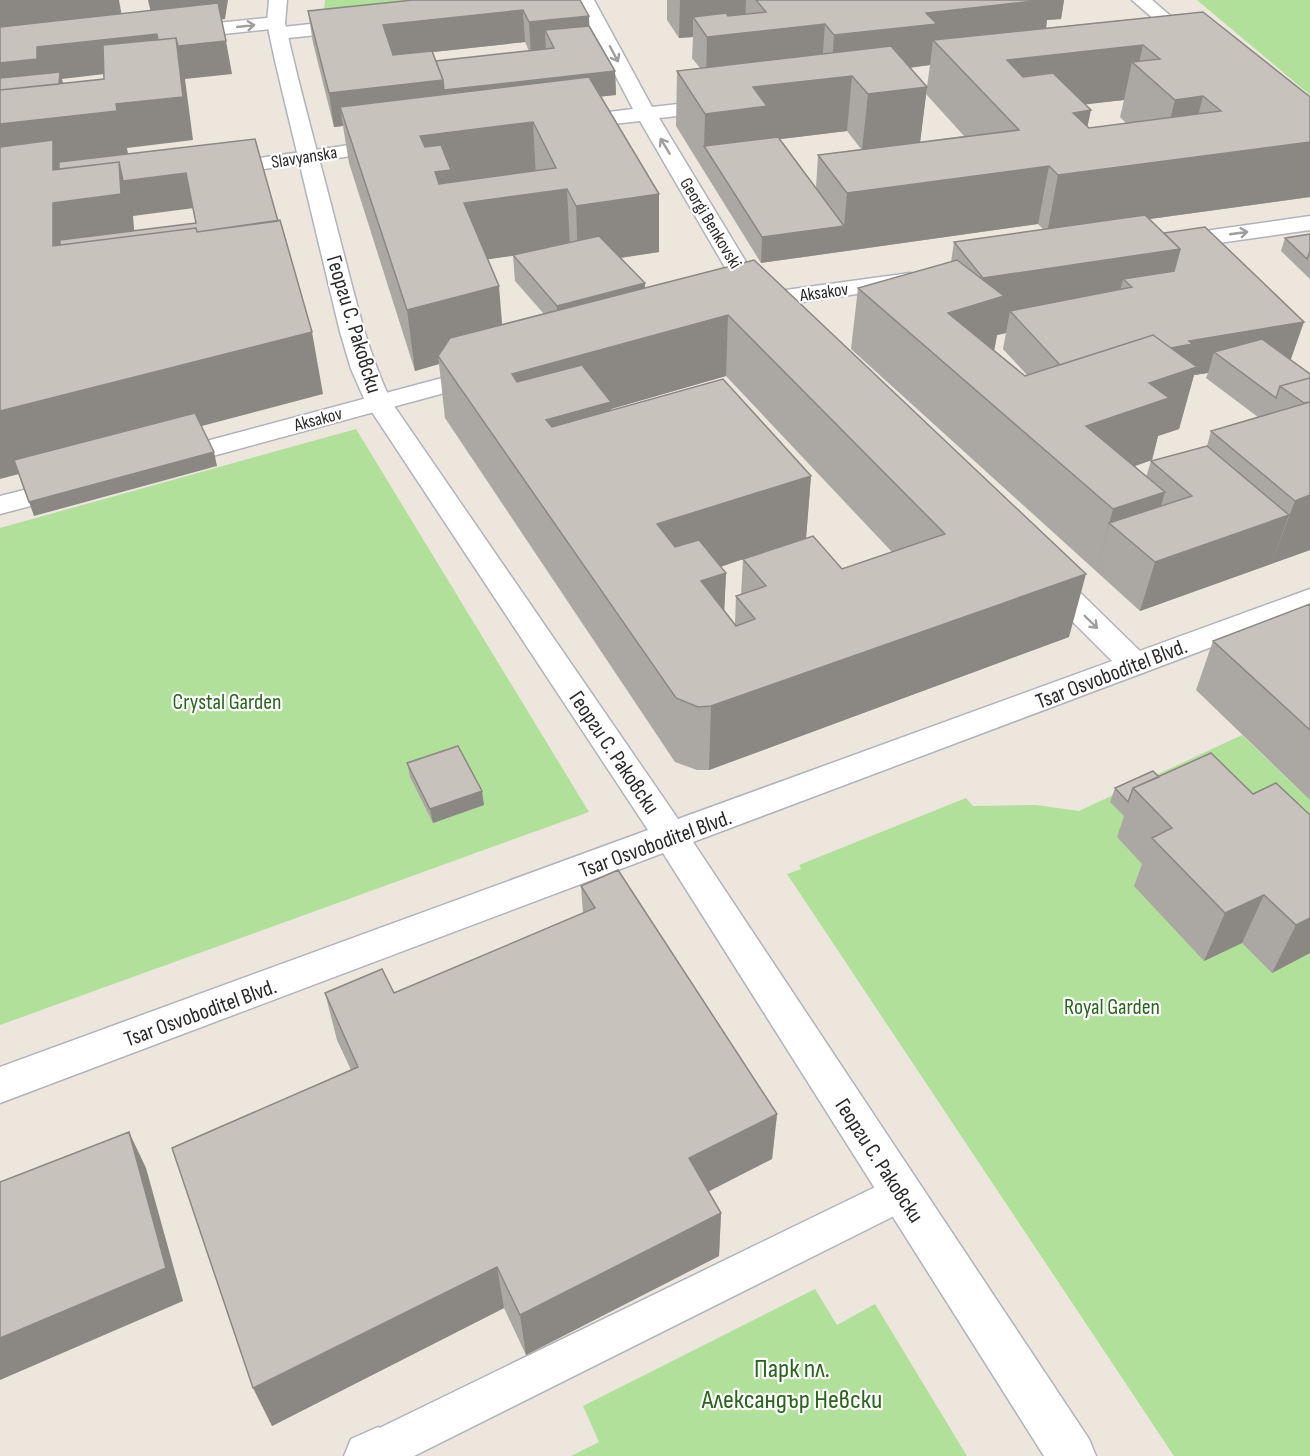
<svg xmlns="http://www.w3.org/2000/svg" width="1310" height="1456" font-family="'Sofia Sans Condensed',sans-serif">
<style>
.green{fill:#b1e09b}
.lines{fill:none;stroke-linecap:round;stroke-linejoin:round}
.lane-casing{stroke:#b0b3bd;stroke-width:3}
.street-casing{stroke:#b0b3bd;stroke-width:3}
.secondary-casing{stroke:#b0b3bd;stroke-width:3}
.lane{fill:#fff;fill-rule:evenodd}
.street{fill:#fff;fill-rule:evenodd}
.secondary{fill:#fff;fill-rule:evenodd}
.wall{fill:#aba7a2;fill-rule:evenodd}
.shaded-wall{fill:#8b8884}
.building{fill:#c7c2bc;stroke:#8b8884;stroke-width:1.5;fill-rule:evenodd}
.oneway{stroke:#9f9f9f}
.labels{text-anchor:middle;stroke-width:4.5;stroke-linejoin:round;paint-order:stroke}
.far-street-label{font-size:18px;fill:#2a2a2a;stroke:#fff}
.street-label{font-size:22px;fill:#2a2a2a;stroke:#fff}
.park-label{font-size:22px;fill:#2a641d;stroke:#fff}
.near-park-label{font-size:27px;fill:#2a641d;stroke:#fff}
</style>
<rect width="100%" height="100%" fill="#ece6dd"/>
<!-- green -->
<path class="green" d="M325,0H512L323,19Z
M1197,0H1310V95Z
M356,429L589,812L0,1025V528Z
M1242,735L1310,800V1456H1174L787,874L801,869L799,865L966,798L973,806L1036,805L1079,811Z
M815,1289L837,1325L875,1304L967,1456H571L599,1442L583,1406Z"/>
<g class="lines">
<!-- lane casing -->
<g class="lane-casing">
<path id="lane" d="M900,1175L914,1180L919,1193L914,1206L414,1456H358L356,1451L363,1436Z"/>
</g>
<!-- street casing -->
<g class="street-casing">
<path id="street" d="M578,0H594L652,107L722,99L729,101L732,105L729,109L722,111L659,118L752,272L771,292L910,273L918,275L922,280L918,285L768,307L748,312L739,310L736,305L739,300L749,297L730,276L640,121L568,129L561,127L558,123L561,119L568,117L633,109L577,2Z
M1132,0H1152L1203,44L1201,48H1187Z
M276,17L283,19L285,23L283,27L356,19L363,21L365,25L363,29L356,31L278,39L271,37L269,33L271,29L178,39L171,37L169,33L171,29L178,27Z
M391,139L398,141L402,145L398,149L217,176L209,175L206,170L209,165L217,164Z
M1310,216V230L1169,250L1161,248L1157,243L1161,238L1169,236Z
M483,367L492,370L496,375L492,380L209,457L199,455L195,449L199,443Z
M28,489L38,492L42,498L38,504L0,514V496Z
M1046,567L1057,570L1145,656L1150,664L1145,672L1134,675L1123,672L1035,584L1031,577L1035,570Z
M378,1427L395,1434L402,1451L400,1456H344L351,1439Z"/>
</g>
<!-- secondary casing -->
<g class="secondary-casing">
<path id="secondary" d="M269,0H287L285,23C300,92 320,160 337,228C353,287 365,348 392,403L678,819L1310,589V610L693,842L1089,1439L1096,1456H1044L663,853L0,1103V1067L648,830L366,403L351,369L340,332L275,61L267,23Z"/>
</g>
<!-- lane -->
<use href="#lane" class="lane"/>
<!-- street -->
<use href="#street" class="street"/>
<!-- secondary -->
<use href="#secondary" class="secondary"/>
</g>
<!-- wall -->
<path class="wall" d="M413,0L589,16V26L615,71L616,95L600,96L659,194V252L621,258L645,283V288L754,260L1069,637L709,770H697L675,762L445,418L439,364L415,371L349,163L343,126L334,127L313,43L308,11ZM525,42L529,51L436,61L433,52ZM513,256L515,281L544,314L502,325L488,259ZM726,376L892,552L842,569L806,538L811,476L611,410V409ZM743,559L741,595L736,596L735,624L724,610L726,573L721,567Z
M667,0H1064L1061,19L1047,20L1046,28H1044L1203,12L1310,197L1150,219L1291,359H1290L1310,374V550L1140,611L851,349L858,288L951,262L954,242L1043,229L1038,224L761,263L676,126L677,71L700,68L692,58L693,37L679,38L667,20ZM930,65L926,94L964,136L920,142L927,87L910,68ZM1124,100L1120,117L1126,123L1089,128L1087,126L1085,104ZM847,131L861,149L818,155L816,188L780,139ZM1006,333L1003,349L1027,375L1025,376L994,350L997,335ZM1208,373L1206,378L1258,417L1211,431L1207,446L1151,461L1146,477L1134,466L1152,460L1158,436L1179,429L1194,375Z
M1310,234V279L1281,251L1285,238Z
M1310,604V800L1196,690L1213,641Z
M407,763L484,805L433,823L410,777Z
M1159,777L1253,794L1310,815V953L1272,973L1242,943L1204,961L1134,886L1142,864L1117,837L1124,816L1110,802L1115,788Z
M581,886L777,1114L772,1159L709,1191L721,1213L719,1256L526,1355L504,1308L272,1426L351,1070L337,1040L325,993H394L583,913Z"/>
<!-- shaded-wall -->
<path class="shaded-wall" d="M0,0H119L124,28L0,42Z
M148,0H228L225,19L154,26Z
M680,0H746L745,28L693,17V37L679,38Z
M1036,0H1064L1061,19L1047,20L1046,28L933,40L930,65L831,77L834,35L926,13Z
M523,10L525,42L387,57L383,25Z
M589,16L590,48H554L545,30L546,53L531,55L529,22Z
M825,24L822,65L706,78L707,37Z
M157,34L226,41L232,74L185,79L193,140L127,148L128,154L119,162L186,173L194,208L133,216L136,253L71,305L0,169V124L116,104L164,67L62,79L66,95L0,93V63L37,47Z
M1143,45L1138,68L1132,62L1124,100L1004,114L1007,60Z
M615,71L616,95L346,125L340,107L343,126L334,127L329,93L443,80Z
M852,76L847,131L765,141L704,146L705,114L753,87Z
M927,87L920,143L862,150L868,94Z
M1203,96L1189,152L1161,156L1175,100Z
M1091,110L1079,167L1073,113Z
M533,122L536,179L453,190L457,228L420,136Z
M1310,142V197L1047,233L1058,175Z
M1049,166L1038,224L761,263L762,237L844,226L847,193Z
M567,189L570,247L470,262L464,203Z
M659,194V252L578,264L576,206Z
M1180,249L1164,308L1132,287L1123,279L1114,316L1010,311L1006,333L997,335L993,357L948,313L979,304L983,278Z
M645,283V308L558,332L557,306Z
M499,286L504,347L438,356L439,364L415,371L407,310Z
M728,315L726,376L611,409L613,464L550,482L512,374Z
M1304,322L1291,359L1237,368L1214,352L1208,373L1194,375L1179,429L1158,436L1152,460L1084,484L1086,426L1065,370L1189,341Z
M312,332L323,394L0,479V411Z
M214,452L217,466L34,516L29,502Z
M811,476L806,539L657,587V524Z
M1165,492L1147,555L1109,523L1096,572L1113,509Z
M1310,495V550L1271,564L1295,501Z
M1289,515L1271,564L1140,611L1155,562Z
M726,573L723,637L701,581Z
M1086,574L1069,637L709,770L711,706Z
M482,791L484,805L433,823L430,809Z
M1264,895L1242,943L1204,961L1225,913Z
M1310,918V953L1272,973L1296,925Z
M777,1114L772,1159L688,1202L689,1158Z
M129,1132L146,1168L183,1301L0,1380V1338Z
M721,1213L719,1256L526,1355L520,1315Z
M497,1267L504,1308L272,1426L253,1388Z"/>
<!-- building -->
<path class="building" d="M413,0H580L589,16L529,22L523,10L383,25L393,55L432,51L443,80L329,93L308,11Z
M756,0H1043L926,13L937,24L834,35L825,24L707,37L693,17L726,13L728,16L766,12Z
M218,3L226,41L178,46L176,38L158,40L157,34L37,47V59L0,63V27Z
M1203,12L1310,97V142L1058,175L1049,166L847,193L818,155L1019,130L933,40ZM1143,45L1160,59L1132,62L1175,100L1203,96L1221,111L1089,128L1073,113L1091,110L1053,73L1023,77L1007,60Z
M589,26L615,71L444,90L443,80L436,61L554,48L545,30Z
M176,38L183,97L116,104L117,111L0,124V90L104,79L103,45Z
M891,46L927,87L868,94L852,76L753,87L767,106L705,114L677,71Z
M60,72L59,84L0,90V78Z
M589,77L659,194L576,206L567,189L464,203L499,286L407,310L340,107ZM533,122L556,168L439,184L435,172L451,170L441,145L425,147L420,136Z
M778,137L844,226L762,237L704,146Z
M255,139L278,221L197,232L196,228L60,245V240L196,223L186,173L123,181L119,162L59,169V162Z
M53,140V170L119,162L121,194L53,203V246L196,228L197,232L280,220L312,332L0,411V147Z
M1145,215L1180,249L983,278L954,242Z
M1205,227L1304,322L1189,341L1192,344L1171,348L1153,335L1060,365L1010,311L1132,287L1123,279L1174,271L1180,249L1164,233Z
M1310,234V251L1307,259L1285,238Z
M599,236L645,283L557,306L513,255Z
M754,260L1086,574L711,706L698,707L676,698L438,356L450,338ZM728,315L945,534L842,569L813,536L743,559L766,586L736,596L755,619L736,626L701,581L726,573L699,540L675,547L657,524L811,476L723,379L552,427L546,420L611,402L582,365L517,382L512,374Z
M957,260L1004,296L948,313L1025,376L1153,335L1197,367L1149,383L1169,398L1086,426L1165,492L1113,509L858,288Z
M1262,339L1310,374V378L1280,386L1276,398L1214,352Z
M1310,378V402L1304,403L1280,386Z
M1310,402V495L1295,501L1211,431Z
M195,413L214,452L29,502L14,460Z
M1207,446L1289,515L1155,562L1109,523L1192,496L1151,461Z
M1310,604V730L1213,641Z
M458,746L482,791L430,809L407,763Z
M1211,753L1253,794L1276,783L1310,815V918L1296,925L1264,895L1225,913L1152,838L1172,828L1133,788Z
M1153,771L1159,777L1133,788L1128,802L1115,788Z
M618,870L777,1114L689,1158L721,1213L520,1315L497,1267L253,1388L172,1148L358,1067L325,993L382,969L394,993L595,908L581,886Z
M129,1132L166,1268L0,1338V1182Z"/>
<!-- one-way arrows -->
<defs><path id="oneway-shaft" d="M-6 0H5M1.5-3L5.5 0L1.5 3" fill="none" stroke-width="1.6" stroke-linecap="round" stroke-linejoin="round" transform="scale(1.5)"/></defs>
<g class="oneway">
<use href="#oneway-shaft" transform="translate(246 26) rotate(-6)"/>
<use href="#oneway-shaft" transform="translate(614 54) rotate(62)"/>
<use href="#oneway-shaft" transform="translate(665 146) rotate(-121)"/>
<use href="#oneway-shaft" transform="translate(1239 233) rotate(-8)"/>
<use href="#oneway-shaft" transform="translate(1091 622) rotate(44)"/>
</g>
<g class="labels">
<!-- far-street labels -->
<g class="far-street-label">
<text transform="translate(304 157) rotate(-9)" y="6">Slavyanska</text>
<text transform="translate(711 223) rotate(59)" y="6">Georgi Benkovski</text>
<text transform="translate(824 292) rotate(-8)" y="6">Aksakov</text>
<text transform="translate(318 419) rotate(-15)" y="6">Aksakov</text>
</g>
<!-- street labels -->
<g class="street-label">
<text transform="translate(355 324) rotate(73)" y="8">Георги С. Раковски</text>
<text transform="translate(1111 673) rotate(-21)" y="8">Tsar Osvoboditel Blvd.</text>
<text transform="translate(615 752) rotate(56)" y="8">Георги С. Раковски</text>
<text transform="translate(655 843) rotate(-20)" y="8">Tsar Osvoboditel Blvd.</text>
<text transform="translate(200 1012) rotate(-20)" y="8">Tsar Osvoboditel Blvd.</text>
<text transform="translate(880 1160) rotate(57)" y="8">Георги С. Раковски</text>
</g>
<!-- park labels -->
<g class="park-label">
<text x="227" y="709">Crystal Garden</text>
<text x="1112" y="1014">Royal Garden</text>
</g>
<!-- near-park labels -->
<g class="near-park-label">
<text x="792" y="1377">Парк пл.<tspan x="792" dy="31">Александър Невски</tspan></text>
</g>
</g>
</svg>
